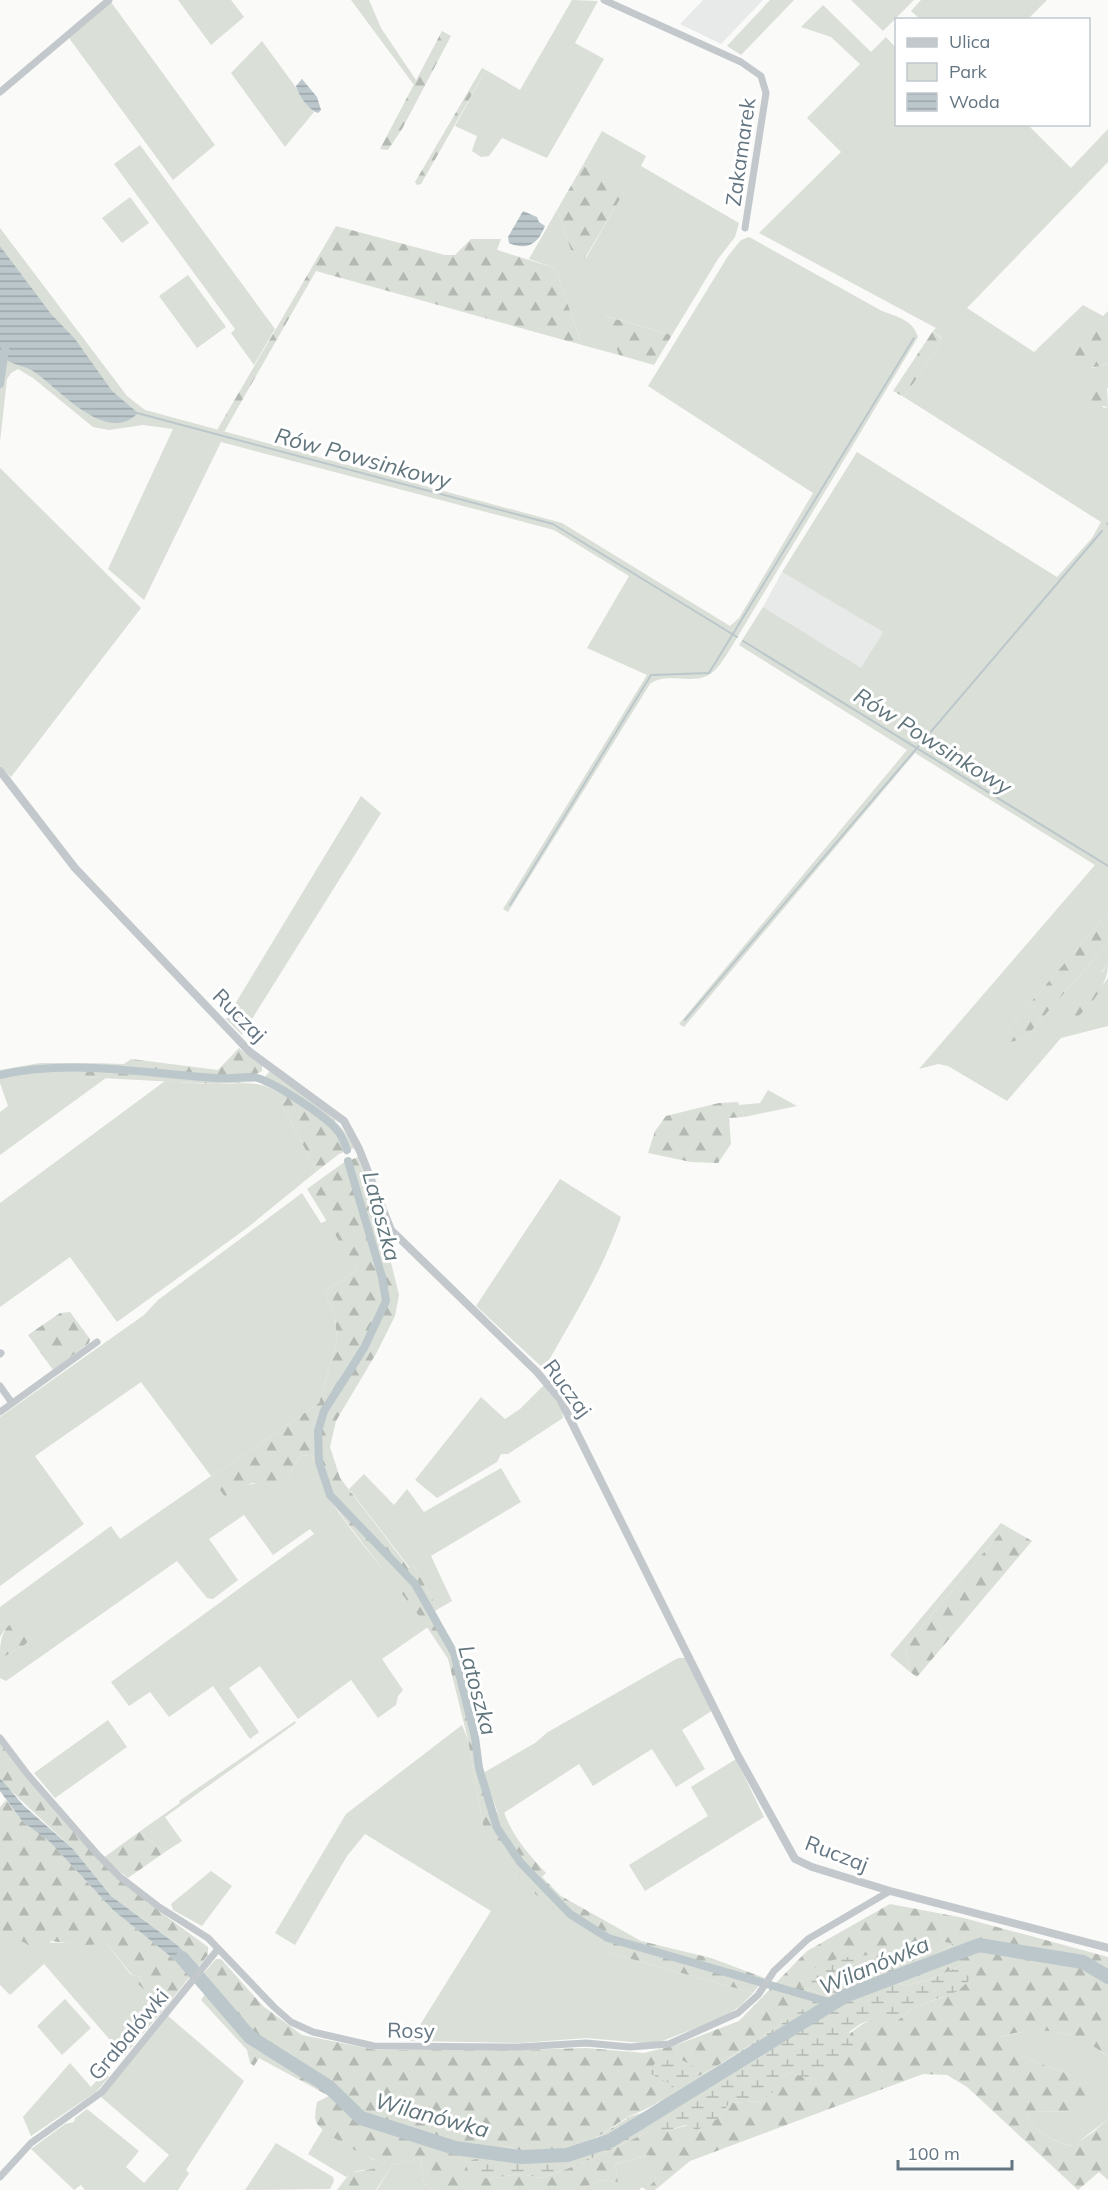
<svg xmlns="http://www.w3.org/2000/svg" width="1108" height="2190" font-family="Mulish,sans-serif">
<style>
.built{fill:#e8e9e9}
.green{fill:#dadfd7}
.forest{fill:url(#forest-firs);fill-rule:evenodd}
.wetland{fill:url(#wetland-marsh)}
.water{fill:url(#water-rules)}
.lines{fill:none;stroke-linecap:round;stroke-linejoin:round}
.stream{stroke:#bbc7cb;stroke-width:2}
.canal{stroke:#bbc7cb;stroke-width:8}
.river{stroke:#bbc7cb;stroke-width:14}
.minor{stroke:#c3c8cc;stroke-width:7}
.tertiary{stroke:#c3c8cc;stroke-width:8}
.labels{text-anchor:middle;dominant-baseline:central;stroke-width:6;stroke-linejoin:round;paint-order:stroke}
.street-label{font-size:21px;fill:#657683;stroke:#fff}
.water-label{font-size:22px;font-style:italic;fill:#60757c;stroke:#fff}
</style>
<defs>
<pattern id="forest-firs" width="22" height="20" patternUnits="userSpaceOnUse" patternTransform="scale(1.5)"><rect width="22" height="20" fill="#dadfd7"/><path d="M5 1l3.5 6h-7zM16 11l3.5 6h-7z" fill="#b4b9b4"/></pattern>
<pattern id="wetland-marsh" width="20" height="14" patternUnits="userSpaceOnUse" patternTransform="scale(1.5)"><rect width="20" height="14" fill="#dadfd7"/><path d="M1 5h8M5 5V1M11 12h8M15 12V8" fill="none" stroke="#b4b9b4"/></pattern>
<pattern id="water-rules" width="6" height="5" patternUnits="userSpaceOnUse" patternTransform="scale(1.5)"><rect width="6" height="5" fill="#bbc7cb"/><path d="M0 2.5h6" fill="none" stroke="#9ca6aa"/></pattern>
</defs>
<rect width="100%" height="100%" fill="#fafaf8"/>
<path class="built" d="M703,0H763L721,44L680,24Z
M782,572L883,632L861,669L763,607Z"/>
<path class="green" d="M178,0H231L244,17L211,45Z
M351,0H369L381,28L416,80L414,85Z
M572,0L598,1L575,43L604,59L547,158L502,138L489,156L481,157L472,151L477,136L455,126L486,70L520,90Z
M770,0H794L741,55L727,46Z
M851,0H914L883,31Z
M921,0H1047L1028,19H920L911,11Z
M111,2L215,145L173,180L69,38Z
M823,5L871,52L886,37L896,48V124L1028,125L1071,168L1108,129V162L967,308L1034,352L1083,305L1103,316L1108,311V326L1101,324L1092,368L1108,364V388H1083L1104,408L1108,407V913L993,1046L1025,1038L1108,943V965L1102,971L1081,1014L1108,978V1026L1061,1038L1007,1101L948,1066L938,1064L919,1069L1095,865L915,753L684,1027L679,1024L907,750L739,645L763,607L861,668L883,632L782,572L857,452L1057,577L1092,538L1101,522L904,397L940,344L942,338L933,331L936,328L759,233L841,152L807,118L860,64L831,37L801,27Z
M262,41L314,112L285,147L231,73Z
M602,131L646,156L641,166L739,223L735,237L718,259L672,335L606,316L619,355L582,345L555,268L529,259L557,210L571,250L586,258L625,190L583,165Z
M140,145L275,329L254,365L231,333L235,329L114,164Z
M130,197L149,223L122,243L102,218Z
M0,228L127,396L145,410L562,523L730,626L739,618L813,493L648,386L728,256L741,240L749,237L882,311C898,317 913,320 918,337L729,651C723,660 717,671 707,676C689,684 667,672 650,684L508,912L503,909L647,675L587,648L629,576L554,530L221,442L144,600L108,569L173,429L143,425L109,430L93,427L33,378L18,369L11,373L7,379L0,442Z
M188,275L226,327L197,348L159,296Z
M0,468L141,608L11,777L0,766Z
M361,796L381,813L242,1035L226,1019Z
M40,1063H92L82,1077L106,1078L0,1155V1112L8,1106L0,1083V1070Z
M165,1081C182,1082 200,1084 217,1084C244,1084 266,1078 286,1100L281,1104L317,1171L247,1228L117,1322L70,1257L0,1307V1203Z
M768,1090L797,1106L744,1117L739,1105L760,1103Z
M560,1179L621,1217C602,1272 572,1319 544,1369L476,1306Z
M302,1193L321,1223L328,1220L357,1270L324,1292L335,1317L337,1340L319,1403L211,1477L243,1486L257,1483L275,1486L289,1475L300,1456L311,1455C324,1471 326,1493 339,1513C367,1552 400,1588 428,1627L382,1659L403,1690L398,1696L396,1705L378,1718L351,1680L298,1719L260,1666L229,1688L259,1732L250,1739L213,1686L169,1717L150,1692L129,1706L111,1682L314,1534L310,1529L273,1555L244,1515L209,1539L238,1580L213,1599L207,1598L177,1561L6,1681L0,1678V1659L23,1646L5,1629L0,1637V1607L111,1526L120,1539L211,1476L141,1382L35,1456L84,1524L0,1586V1417L144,1315L158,1300Z
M545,1384L562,1409L563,1418L508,1454H501L497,1462L437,1498L415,1480L481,1397L505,1419L520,1409Z
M501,1468L521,1502L431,1556L452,1601L438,1609L414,1566L410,1568L349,1489L364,1474L394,1505L407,1489L424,1512Z
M1001,1523L1006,1526L905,1647L910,1672L890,1655Z
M678,1658H686L713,1710L682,1730L705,1769L676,1787L652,1749L593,1786L579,1764L499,1816L483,1773L535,1743L548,1732Z
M108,1720L127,1747L55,1798L34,1773Z
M295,1721L296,1723L165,1817L182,1841L165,1852L139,1832L180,1803L179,1801Z
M462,1725L468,1740L483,1825L610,1953L753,1993L739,2007L720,2019L654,2044L586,2038L521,2043L410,2041L491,1911L365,1834L347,1856L295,1945L275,1933L346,1814Z
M736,1759L764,1817L645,1891L629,1865L708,1816L691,1787Z
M211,1871L232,1886L202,1926L173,1910L171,1904Z
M14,1937L26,1942L107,1944L131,1975L142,1977L138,1984L164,2009L124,2056L44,1964L10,1995L0,1985V1940Z
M65,1999L91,2028L62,2055L37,2026Z
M168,2016L244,2081L186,2170L189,2173L178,2190H85L81,2185L74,2190L31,2149L65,2124L74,2122L75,2118L87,2109L139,2151L126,2167L144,2183L169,2155L101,2097Z
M1042,2028L1082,2038L1108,2057V2119L1073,2146C1054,2142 1036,2133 1026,2116L1031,2111L1077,2112L1076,2077L1023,2057L998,2037Z
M70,2063L91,2087L105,2071L109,2077L96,2092L31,2136L23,2117Z
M323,2129L372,2159L386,2164C374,2173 357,2166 346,2177L308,2154Z
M276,2143L333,2177L334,2181L330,2189L245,2190Z
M650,2155L656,2179L646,2190L642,2187L639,2190H580L600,2180L618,2182L615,2164Z
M420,2158L424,2183L432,2190H377L392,2165Z"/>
<path class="forest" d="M442,31L451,36L402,129L388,150L380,149Z
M482,68L486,70L421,184L417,185L415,182Z
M583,165L626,189L585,258L571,250L557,210Z
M336,226L445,255H455L471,239H501L497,250L555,268L582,345L316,271L224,432L217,430Z
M605,316L672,335L654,365L619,355Z
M1101,324L1108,326V364C1102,365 1095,368 1089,367C1074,363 1064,340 1078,329C1084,324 1094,324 1101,324Z
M933,331L942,339L940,344L904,397L893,391Z
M1107,387L1108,407L1087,403L1078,397L1083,388Z
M1108,913V943L1025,1038L992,1047Z
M1108,965C1108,985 1089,1008 1074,1020L1067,1018L1065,1015Z
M239,1048L262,1065V1071L256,1074L253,1082L216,1084L81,1077L92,1063L124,1064L131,1059L218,1070Z
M270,1071C301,1094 337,1112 354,1148L339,1154L317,1171L281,1104L286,1100L273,1088L264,1085V1078Z
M738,1102L744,1117L729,1118L731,1144L718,1163L691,1162L648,1153L655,1131L666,1116L719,1103Z
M358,1157L384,1234L399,1295L395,1316L377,1352L336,1421L330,1447L340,1478L409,1568L414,1566L438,1609L435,1611L459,1658L483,1773L496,1810L499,1815L504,1812C512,1836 529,1855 546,1873L542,1877L561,1896L641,1941L711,1958L765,1978L753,1993L610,1953L529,1889L504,1859L483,1825L468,1740L448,1659L423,1621L341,1515L313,1466L317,1463L311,1455L300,1456C293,1467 287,1485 271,1487C264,1488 259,1483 252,1483L225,1497L211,1477L319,1403L337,1340L335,1317L324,1292L357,1270L307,1189L343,1163Z
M70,1312L90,1339L89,1343L53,1370L28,1335L60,1313Z
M1006,1526L1032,1541L917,1677L910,1672L905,1647Z
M26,1618L32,1623L35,1636L23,1646L0,1659C0,1638 2,1622 26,1618Z
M0,1743L26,1778L98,1858L148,1903L208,1947V1955L199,1966L176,1944L111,1896L73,1849L8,1788L0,1778Z
M6,1800L22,1821L50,1842L113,1910L192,1974L164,2009L138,1984L142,1977L132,1975L107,1944L84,1945L51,1941L38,1953C25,1941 18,1937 0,1940V1807Z
M139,1832L165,1852L128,1878L103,1858Z
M890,1904L964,1918L1108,1957V2057C1073,2028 1041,2025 999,2037L1023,2057L1076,2077L1087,2093L1085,2102L1077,2112L1031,2111L1026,2116C1036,2133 1054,2142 1072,2146L1092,2133L1108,2119V2180L1099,2172L1078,2190L967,2087L947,2075L923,2074L690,2161L655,2190H646L656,2179L649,2155L615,2164L618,2182L600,2180L580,2190H432L424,2183L420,2158L392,2165L376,2190H337L350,2173L377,2168L385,2164C371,2159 327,2137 318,2125C313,2119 316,2109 317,2102L329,2096L259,2058L254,2066L250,2063L247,2050L201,2000L206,1993L196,1982L216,1959H221L263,2006L302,2035L376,2050H519L586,2048L644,2053L676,2045L739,2021L807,1951ZM937,1940L953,1945L917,1964L897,1982L904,1986L929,1980L969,1962L943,1997L915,2007L894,2023L883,2014C844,2030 837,2048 813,2079L790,2073L778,2078L761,2101L729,2103L721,2117L666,2131H650L582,2163L542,2178L519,2174L489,2179L465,2163L506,2146C530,2157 572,2151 595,2138C607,2132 618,2122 630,2116C646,2109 664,2103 673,2085C677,2078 677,2066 678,2058L694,2067L695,2078L717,2066L821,1998L819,1993L801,1987C838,1963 848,1952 894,1956L908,1944Z"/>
<path class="wetland" d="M937,1940L954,1944L917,1965L898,1983L904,1986L929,1980L969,1962L976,1974L958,1991L915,2007L894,2023L883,2015L860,2024L849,2032L853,2045L837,2068L813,2079L790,2073L778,2078V2088L761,2101L729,2103L721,2117L697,2130L686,2125L666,2131H650L582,2163L542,2178L519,2174L489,2179L469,2173L465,2163L506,2146L518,2151L560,2149L593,2140L631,2116L645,2112L658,2103L673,2085L649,2073L655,2063L678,2058L695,2067V2078L718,2066L820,1998L819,1993L801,1987C812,1954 864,1954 894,1956L908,1944Z"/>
<path class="water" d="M302,79L317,97L321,110L318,113C309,110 299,96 296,86Z
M523,211L537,217L539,222L545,226C538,244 527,251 509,243L508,237Z
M0,246L51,314L75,339L112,391L138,413C106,446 59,388 33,371C22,364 8,365 0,354Z
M0,1778L23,1805L73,1849L111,1896L176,1944L199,1966L192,1974L113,1910L50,1842L22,1821L0,1791Z"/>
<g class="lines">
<path class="stream" d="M137,413L553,524L737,637
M1107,524L1108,523
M743,641L1108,866
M510,905L651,675L709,673L914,338
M685,1020L1102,531"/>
<path class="canal" d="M0,384L5,349
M0,1075C69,1059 145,1073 215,1078C227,1079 239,1077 251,1077C268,1077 325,1116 336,1129C342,1135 344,1142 347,1150
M348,1161L382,1277L386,1301L364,1348L324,1411L318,1431L319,1462L330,1495L415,1584L454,1653L475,1737L479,1768L497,1828L520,1862L570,1914L608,1938L832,2003"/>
<path class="river" d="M182,1958L250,2037L329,2087L361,2118L455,2148L521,2157L567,2155L610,2141L845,1996L979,1945L1083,1962L1108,1977"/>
<path class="minor" d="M604,0L741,62L761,76L766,93L745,228
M0,92L109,0
M0,1354L1,1353
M0,1386L12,1403
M0,1412L97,1342
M0,1738L28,1775L98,1855L120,1877L159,1907L208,1938L274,2007L291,2022L313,2032L374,2046L519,2047L586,2043L630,2047L669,2044L738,2013L758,1995L774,1971L808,1939L890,1891
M0,2177L31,2143L102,2092L218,1949"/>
<path class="tertiary" d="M0,771L75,868L250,1052L344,1121L359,1149L391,1230L537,1372L560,1399L737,1754L795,1859L812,1867L890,1891L1108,1948"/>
</g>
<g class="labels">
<g class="street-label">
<text transform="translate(740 152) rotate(-82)">Zakamarek</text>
<text transform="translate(240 1015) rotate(45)">Ruczaj</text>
<text transform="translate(568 1388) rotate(54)">Ruczaj</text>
<text transform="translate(837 1853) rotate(21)">Ruczaj</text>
<text transform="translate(411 2030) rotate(1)">Rosy</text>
<text transform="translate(128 2034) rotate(-50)">Grabalówki</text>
</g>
<g class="water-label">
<text transform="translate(363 458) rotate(15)">Rów Powsinkowy</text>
<text transform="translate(933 741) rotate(32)">Rów Powsinkowy</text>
<text transform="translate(382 1216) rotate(75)">Latoszka</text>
<text transform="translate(478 1690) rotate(75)">Latoszka</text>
<text transform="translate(874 1965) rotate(-23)">Wilanówka</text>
<text transform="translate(432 2115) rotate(15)">Wilanówka</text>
</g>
</g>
<rect x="895" y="18" width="195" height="108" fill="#ffffff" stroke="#c1c8cd" stroke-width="1.5"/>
<rect x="907" y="38" width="30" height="9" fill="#c3c8cc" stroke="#c1c8cd" stroke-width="1.5"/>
<text x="949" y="48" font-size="18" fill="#657683">Ulica</text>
<rect x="907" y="63" width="30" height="18" fill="#dadfd7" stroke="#c1c8cd" stroke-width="1.5"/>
<text x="949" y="78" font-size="18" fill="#657683">Park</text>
<rect x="907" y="93" width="30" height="18" fill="url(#water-rules)" stroke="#c1c8cd" stroke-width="1.5"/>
<text x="949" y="108" font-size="18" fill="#657683">Woda</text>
<path d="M898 2160v9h114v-9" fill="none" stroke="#657683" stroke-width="3"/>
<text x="907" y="2160" font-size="18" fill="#657683" stroke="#ffffff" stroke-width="4.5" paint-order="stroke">100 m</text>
</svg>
